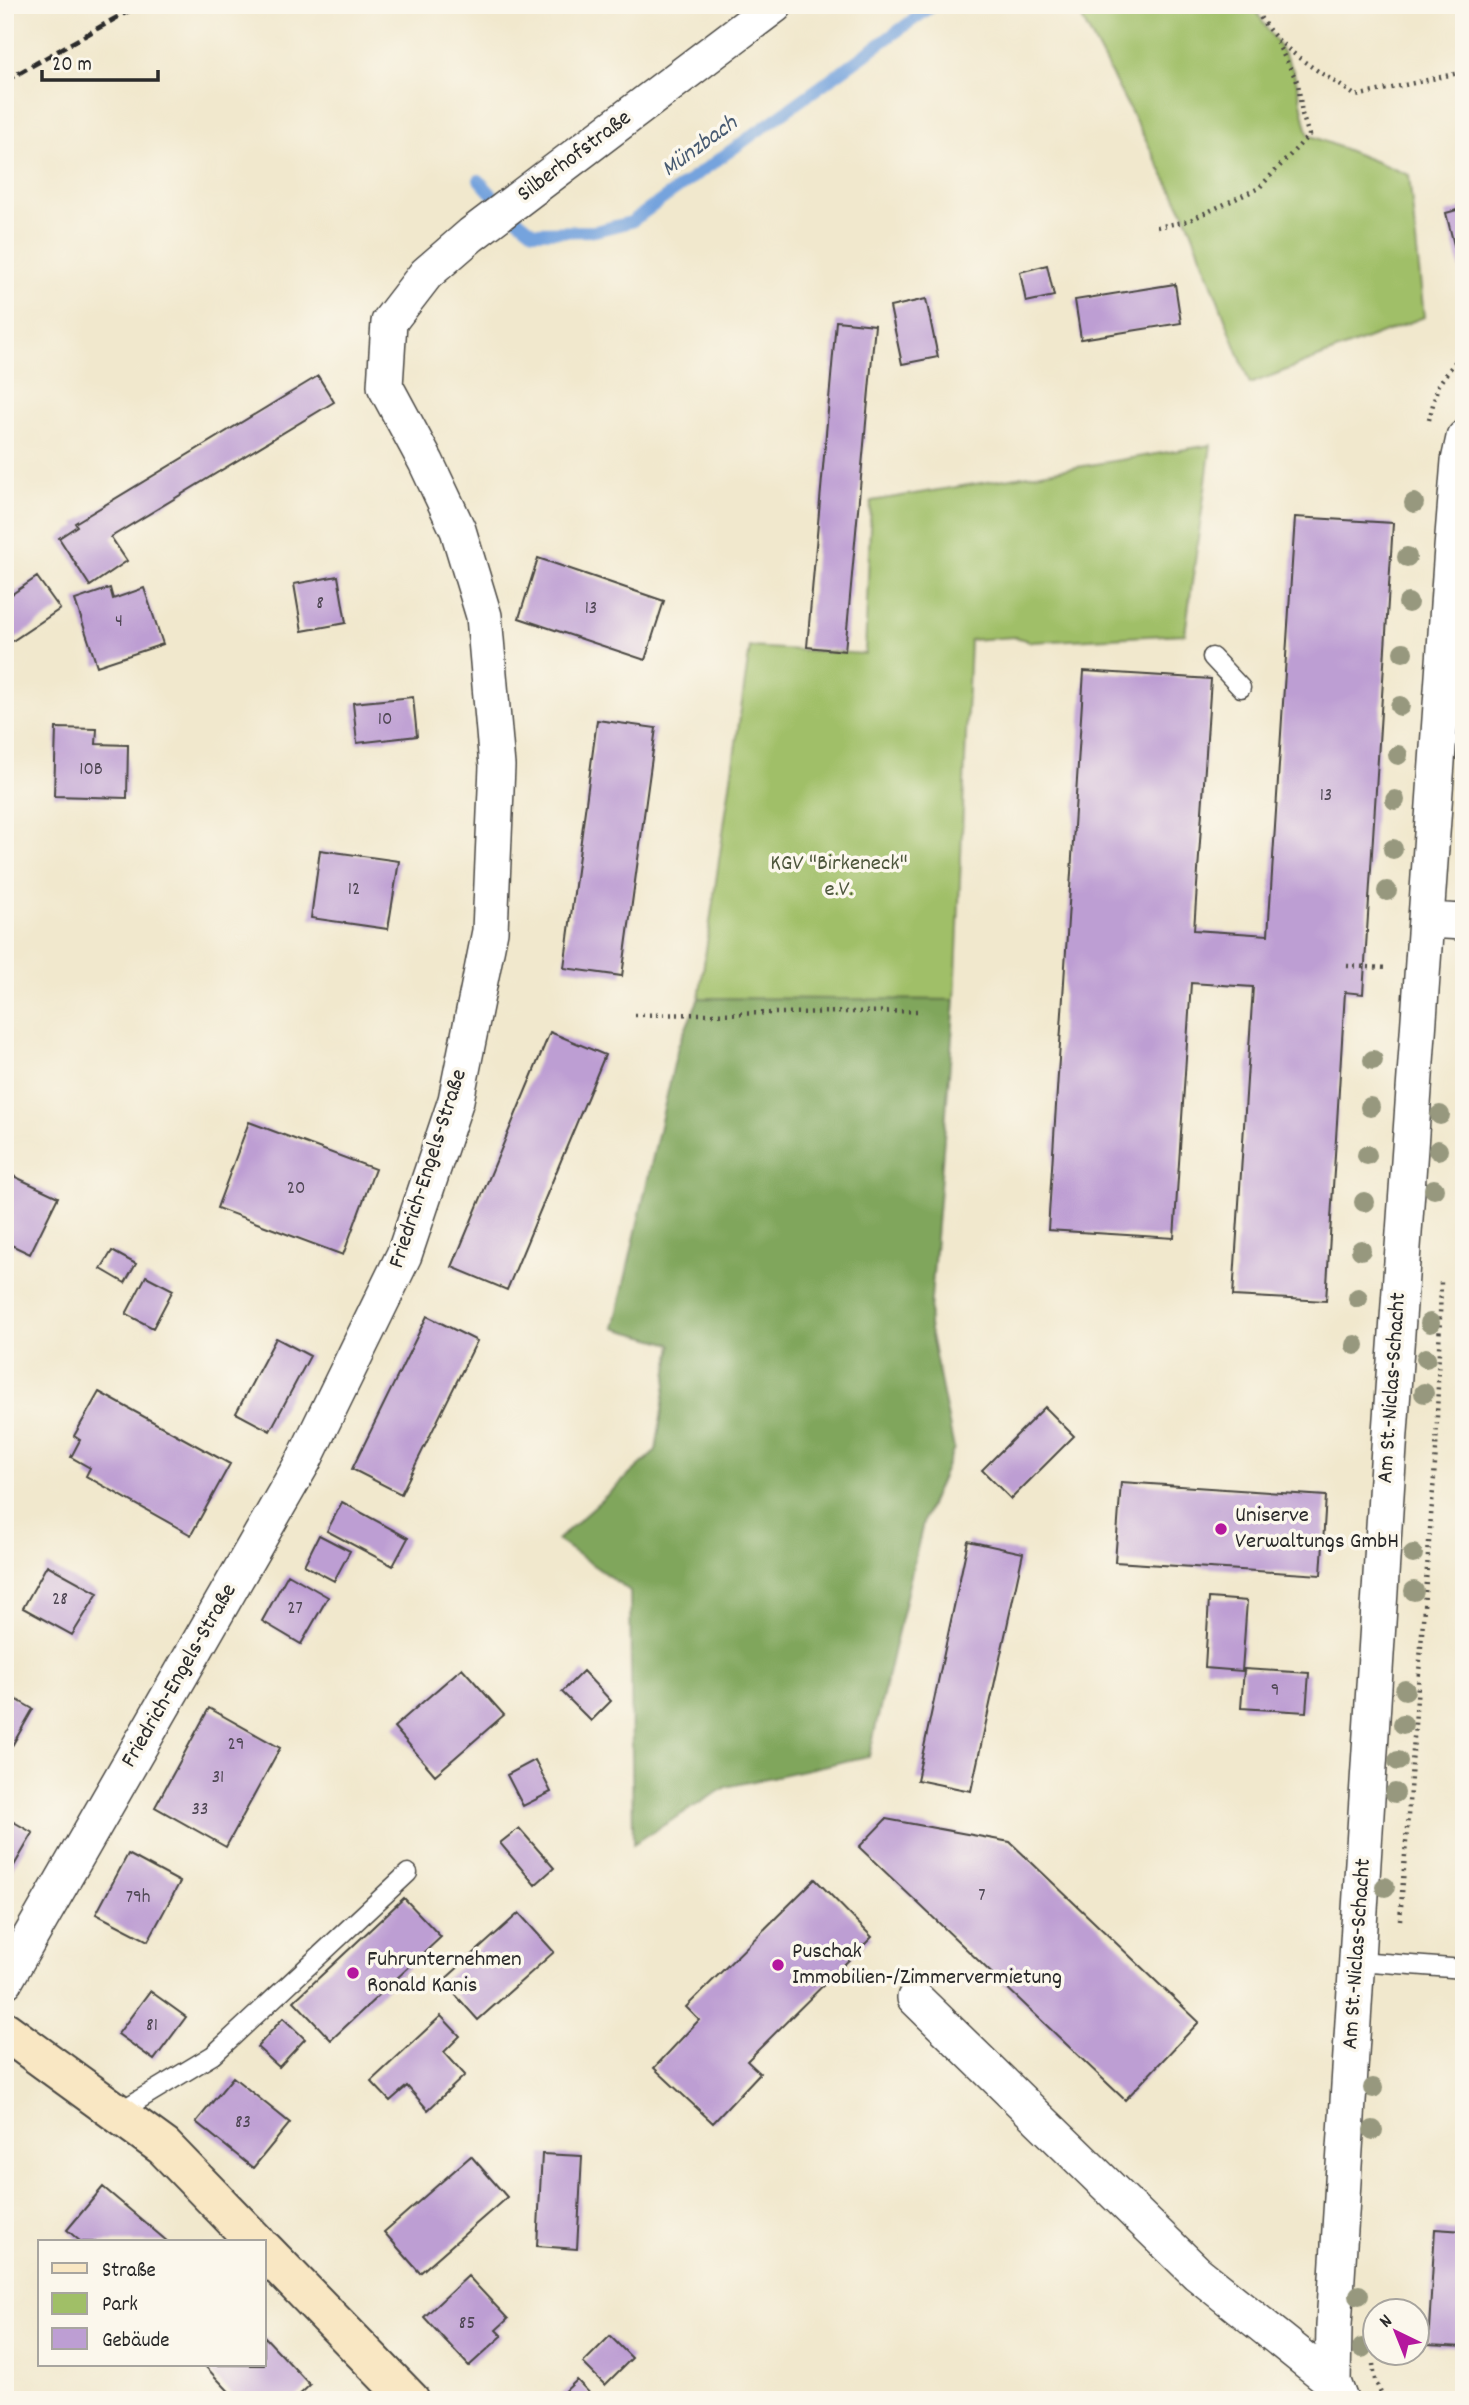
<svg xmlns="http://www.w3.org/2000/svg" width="1469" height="2405" font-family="Dekko,sans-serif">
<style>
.green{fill:#a0bf67;stroke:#667549;stroke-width:2}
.forest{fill:#80a65c;stroke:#566844;stroke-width:2}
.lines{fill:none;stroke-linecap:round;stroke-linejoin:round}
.stream{stroke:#74a3dd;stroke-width:12}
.building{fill:#bd9ed3}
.lane-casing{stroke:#494743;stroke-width:21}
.street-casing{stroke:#494743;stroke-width:38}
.secondary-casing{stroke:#494743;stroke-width:42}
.path{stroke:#494743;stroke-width:4.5;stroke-dasharray:2 5;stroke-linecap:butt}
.lane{stroke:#fff;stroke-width:18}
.street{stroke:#fff;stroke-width:35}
.secondary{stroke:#f9e7c3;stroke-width:38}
.rail{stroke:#2b2b2b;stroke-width:5;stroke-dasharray:10 5;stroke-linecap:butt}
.tree{fill:#97987e}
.poi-dot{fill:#b5179e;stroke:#fbf7ec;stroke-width:2.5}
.labels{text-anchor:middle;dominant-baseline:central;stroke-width:7;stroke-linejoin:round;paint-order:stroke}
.number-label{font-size:19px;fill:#504855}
.street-label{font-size:23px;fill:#2b2b2b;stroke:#fbf7ec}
.park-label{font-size:23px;fill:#4e573d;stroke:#fbf7ec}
.poi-label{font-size:23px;fill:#2b2b2b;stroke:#fbf7ec;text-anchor:start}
.water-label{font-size:24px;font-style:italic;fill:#485b72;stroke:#fbf7ec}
</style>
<rect width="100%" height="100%" fill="#fbf7ec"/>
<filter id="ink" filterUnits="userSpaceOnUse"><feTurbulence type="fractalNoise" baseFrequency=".0143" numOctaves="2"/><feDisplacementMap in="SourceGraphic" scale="14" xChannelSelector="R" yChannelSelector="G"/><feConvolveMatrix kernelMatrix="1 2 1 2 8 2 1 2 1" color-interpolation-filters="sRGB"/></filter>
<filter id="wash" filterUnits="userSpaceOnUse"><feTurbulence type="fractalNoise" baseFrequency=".00686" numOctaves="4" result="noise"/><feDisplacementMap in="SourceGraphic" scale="28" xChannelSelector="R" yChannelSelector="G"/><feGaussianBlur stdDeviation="1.57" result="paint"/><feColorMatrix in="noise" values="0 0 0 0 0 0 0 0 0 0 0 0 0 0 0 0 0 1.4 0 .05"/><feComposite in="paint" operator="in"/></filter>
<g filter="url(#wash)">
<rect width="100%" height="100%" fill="#f1e8cd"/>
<path class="green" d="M1075,5H1254C1263,28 1280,44 1291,66C1301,88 1301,112 1309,135L1409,175L1424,317L1250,384L1188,221Z
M1211,445L1185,634L1032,642L1015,637L970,640L955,1000L699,998L750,647L865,654L871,501Z"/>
<path class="forest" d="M699,998L955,1000L929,1325L954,1449L924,1519L869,1756L726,1787L633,1844L630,1591L557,1540L656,1451L672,1344L614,1328L678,1046Z"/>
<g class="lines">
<path class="stream" d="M479,180L505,209L534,232L595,231L631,222L934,5"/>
</g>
<g id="blocks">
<path class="building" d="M1464,208V281H1463L1446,213Z
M1047,265L1054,296L1026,302L1020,272Z
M1175,284L1181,323L1081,339L1075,300Z
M926,299L938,357L902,364L890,307Z
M836,321L875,325L845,651L807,647Z
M318,376L334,402L111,537L127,561L90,586L59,538L77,526L75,523Z
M1295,517L1393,523L1363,994L1345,992L1326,1301L1233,1296L1253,987L1191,983L1174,1238L1048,1230L1084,671L1211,679L1194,930L1268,935Z
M538,558L664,601L645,660L519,618Z
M338,576L346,623L302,631L294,584Z
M37,577L60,609L5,646V599Z
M110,588L113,599L144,588L163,644L97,666L75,600Z
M413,697L417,736L357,743L353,703Z
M597,720L656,728L622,976L564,968Z
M56,728L97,729L96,744L128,745L127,798L54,796Z
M320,850L399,861L388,929L311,918Z
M550,1032L605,1055L507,1290L452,1267Z
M249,1122L375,1169L343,1255L217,1208Z
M5,1172L58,1197L30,1254L5,1242Z
M112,1251L136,1264L125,1283L101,1269Z
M146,1276L173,1290L153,1328L126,1314Z
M427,1316L477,1341L401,1494L352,1469Z
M276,1338L310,1356L270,1431L236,1413Z
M99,1392L230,1464L191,1535L86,1476L90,1468L71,1457L80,1440L74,1436Z
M1045,1407L1074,1436L1011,1499L982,1470Z
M1121,1482L1326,1496L1321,1575L1115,1562Z
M342,1502L408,1538L393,1566L327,1531Z
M319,1535L350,1551L334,1581L304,1565Z
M968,1541L1023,1553L971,1791L917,1780Z
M47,1565L98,1593L72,1635L23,1608Z
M288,1574L328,1597L301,1644L262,1621Z
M1209,1598L1247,1601L1242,1671L1205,1668Z
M462,1668L504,1715L435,1775L394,1727Z
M1244,1669L1309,1673L1306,1712L1241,1708Z
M583,1671L611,1701L591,1721L562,1692Z
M5,1693L33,1709L5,1758Z
M209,1708L280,1748L226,1847L155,1807Z
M535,1760L551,1792L523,1806L507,1775Z
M5,1817L33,1833L5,1881Z
M886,1819L1010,1842L1199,2022L1125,2100L859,1847Z
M519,1828L554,1868L535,1885L500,1843Z
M128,1854L180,1882L148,1941L96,1914Z
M815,1879L872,1937L747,2061L760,2073L713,2123L654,2068L699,2020L686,2007Z
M404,1898L441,1937L331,2040L294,2001Z
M519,1913L554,1952L478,2020L443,1981Z
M150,1991L186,2017L154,2060L118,2034Z
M441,2016L460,2036L444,2052L465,2075L428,2110L407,2086L390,2101L371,2081Z
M283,2018L305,2039L279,2067L257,2047Z
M233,2077L290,2123L253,2168L196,2122Z
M542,2154L582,2156L577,2249L537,2246Z
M471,2156L507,2197L420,2273L384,2232Z
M103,2187L168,2242H81L67,2230Z
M1435,2229L1464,2231V2347L1428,2345Z
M468,2276L508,2319L496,2330L502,2336L469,2366L424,2317Z
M264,2336L310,2385L294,2400H237L204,2365H264Z
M610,2336L632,2358L605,2385L583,2363Z
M577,2380L596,2400H560L558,2398Z"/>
</g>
</g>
<g filter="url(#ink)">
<use href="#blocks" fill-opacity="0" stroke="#494743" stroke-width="2"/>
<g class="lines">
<g class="lane-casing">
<path id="lane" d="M1212,657L1241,688
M1358,1961L1464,1969
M117,2113L213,2055L408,1873"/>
</g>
<g class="street-casing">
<path id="street" d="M1426,920L1464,922
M5,1981L304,1460L404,1255L456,1100L490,931L497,766L484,616L458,530L426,462L385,386L389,322L426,274L471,235L775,5
M915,1998L1197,2273L1333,2382
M1340,2400L1333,2382L1334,2325L1389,1447L1452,548L1459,461L1464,438"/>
</g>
<g class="secondary-casing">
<path id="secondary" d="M5,2031L164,2147L256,2242
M264,2250L410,2400"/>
</g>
<path class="path" d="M1254,5C1272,48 1319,70 1356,96L1463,72
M1157,227L1188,221L1259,188L1309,135L1302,114L1298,83L1276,41
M1429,420L1438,385L1464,350
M1347,966L1387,968
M635,1015L922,1011
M1459,1015L1464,998
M1400,1920L1436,1451L1441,1282
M1373,2364L1375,2380L1384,2400"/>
<use href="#lane" class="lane"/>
<use href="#street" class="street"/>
<use href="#secondary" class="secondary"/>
<path class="rail" d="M5,81L139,5"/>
</g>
<g class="tree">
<circle cx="1414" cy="503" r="10"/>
<circle cx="1407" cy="557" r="10"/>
<circle cx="1408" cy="603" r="10"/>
<circle cx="1403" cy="652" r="10"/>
<circle cx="1400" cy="706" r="10"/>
<circle cx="1398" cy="755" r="10"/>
<circle cx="1395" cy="800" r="10"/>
<circle cx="1393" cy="849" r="10"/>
<circle cx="1387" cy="891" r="10"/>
<circle cx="1373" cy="1060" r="10"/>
<circle cx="1370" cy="1107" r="10"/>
<circle cx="1440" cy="1115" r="10"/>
<circle cx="1438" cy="1150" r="10"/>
<circle cx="1367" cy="1155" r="10"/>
<circle cx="1434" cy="1189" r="10"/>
<circle cx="1364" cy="1202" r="10"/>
<circle cx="1361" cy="1250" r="10"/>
<circle cx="1358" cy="1298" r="10"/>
<circle cx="1430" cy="1323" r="10"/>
<circle cx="1355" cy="1345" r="10"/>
<circle cx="1426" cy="1358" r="10"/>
<circle cx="1424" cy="1393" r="10"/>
<circle cx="1413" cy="1554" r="10"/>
<circle cx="1414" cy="1591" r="10"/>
<circle cx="1405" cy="1690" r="10"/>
<circle cx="1403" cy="1724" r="10"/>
<circle cx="1398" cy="1761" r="10"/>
<circle cx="1395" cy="1793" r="10"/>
<circle cx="1385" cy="1887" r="10"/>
<circle cx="1373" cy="2088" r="10"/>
<circle cx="1373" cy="2130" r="10"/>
<circle cx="1359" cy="2295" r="10"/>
<circle cx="1362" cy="2348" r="10"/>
</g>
</g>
<g class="poi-dot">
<circle cx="1221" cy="1529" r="7"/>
<circle cx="778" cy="1965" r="7"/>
<circle cx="353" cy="1973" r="7"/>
</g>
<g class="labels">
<g class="number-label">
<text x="320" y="604">8</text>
<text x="591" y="609">13</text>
<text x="119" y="622">4</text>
<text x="385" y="720">10</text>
<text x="91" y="770">10B</text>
<text x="1326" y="796">13</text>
<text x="354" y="890">12</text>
<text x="296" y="1189">20</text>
<text x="60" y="1600">28</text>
<text x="295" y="1609">27</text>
<text x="1275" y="1691">9</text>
<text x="236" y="1745">29</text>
<text x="218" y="1778">31</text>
<text x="200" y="1810">33</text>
<text x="982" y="1896">7</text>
<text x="138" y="1898">79h</text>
<text x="152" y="2026">81</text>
<text x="243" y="2123">83</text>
<text x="467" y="2324">85</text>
</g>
<g class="street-label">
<text transform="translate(575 157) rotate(-37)">Silberhofstraße</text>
<text transform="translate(429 1169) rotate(-72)">Friedrich-Engels-Straße</text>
<text transform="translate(1393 1388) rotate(-86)">Am St.-Niclas-Schacht</text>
<text transform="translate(180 1676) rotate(-60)">Friedrich-Engels-Straße</text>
<text transform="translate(1358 1954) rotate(-86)">Am St.-Niclas-Schacht</text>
</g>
<g class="park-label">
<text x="839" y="864">KGV "Birkeneck"<tspan x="839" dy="26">e.V.</tspan></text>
</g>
<g class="poi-label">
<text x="1235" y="1516">Uniserve<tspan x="1235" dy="26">Verwaltungs GmbH</tspan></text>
<text x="792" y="1952">Puschak<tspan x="792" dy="26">Immobilien-/Zimmervermietung</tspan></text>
<text x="367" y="1960">Fuhrunternehmen<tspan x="367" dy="26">Ronald Kanis</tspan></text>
</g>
<g class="water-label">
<text transform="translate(700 147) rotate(-36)">Münzbach</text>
</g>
</g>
<rect width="1469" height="2405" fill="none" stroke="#fbf7ec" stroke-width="28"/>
<rect x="38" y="2240" width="228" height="126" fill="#fbf7ec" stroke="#a8a59f" stroke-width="2"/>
<rect x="52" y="2263" width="35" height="10" fill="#f9e7c3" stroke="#a8a59f" stroke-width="2"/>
<text x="102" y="2276" font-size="21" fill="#2b2b2b">Straße</text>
<rect x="52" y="2293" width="35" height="21" fill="#a0bf67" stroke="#a8a59f" stroke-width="2"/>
<text x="102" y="2310" font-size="21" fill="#2b2b2b">Park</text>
<rect x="52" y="2328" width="35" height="21" fill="#bd9ed3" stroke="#a8a59f" stroke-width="2"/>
<text x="102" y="2346" font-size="21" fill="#2b2b2b">Gebäude</text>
<g transform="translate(1396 2332) rotate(317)"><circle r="33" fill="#fbf7ec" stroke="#a8a59f" stroke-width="2"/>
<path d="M0-5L12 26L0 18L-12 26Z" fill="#b5179e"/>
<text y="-10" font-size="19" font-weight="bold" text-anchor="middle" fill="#2b2b2b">N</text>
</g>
<path d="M42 70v10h116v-10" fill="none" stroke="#2b2b2b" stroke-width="3.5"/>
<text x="52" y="70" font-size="21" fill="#2b2b2b" stroke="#fbf7ec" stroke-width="5" paint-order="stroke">20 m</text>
</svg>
